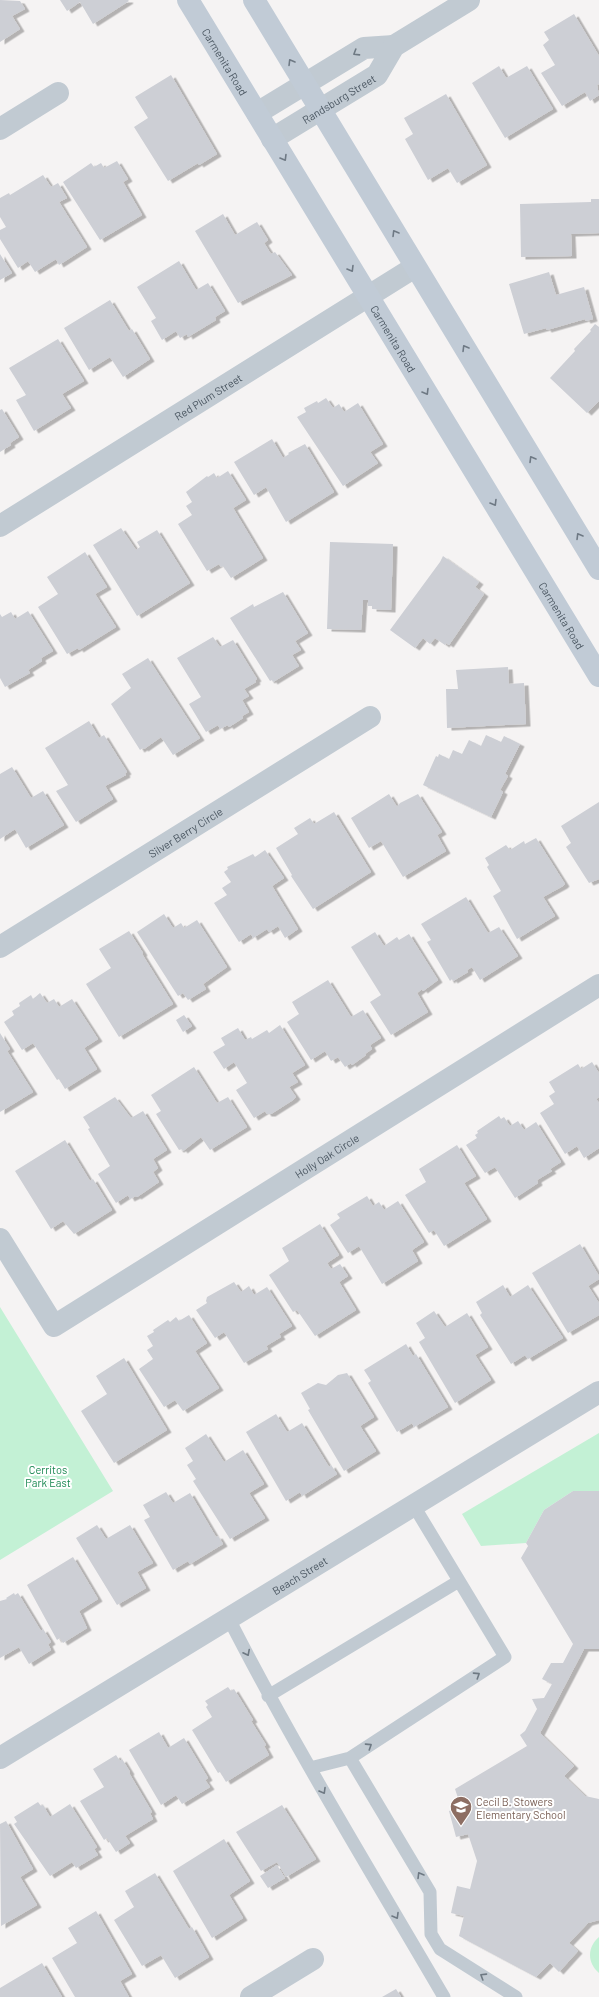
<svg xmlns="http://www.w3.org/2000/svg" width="599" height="1997" font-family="Barlow,sans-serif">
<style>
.green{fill:#c3f1d5}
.building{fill:#cdcfd5;filter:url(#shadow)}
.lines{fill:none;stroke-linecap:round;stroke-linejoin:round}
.lane{stroke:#c1cad2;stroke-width:13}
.street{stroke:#c1cad2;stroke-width:22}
.secondary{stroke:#c1cbd6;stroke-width:22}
.oneway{stroke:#6e7983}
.oneway2{stroke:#6e7984}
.labels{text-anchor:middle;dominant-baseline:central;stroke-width:4;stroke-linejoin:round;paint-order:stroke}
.street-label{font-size:11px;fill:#4a5661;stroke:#fff}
.park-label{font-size:11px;fill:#17864f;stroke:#fff}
.education-label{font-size:11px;fill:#785e54;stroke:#fff;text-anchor:start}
</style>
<defs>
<filter id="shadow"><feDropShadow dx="4.5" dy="2.5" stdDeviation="0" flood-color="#0004"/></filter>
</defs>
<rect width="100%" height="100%" fill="#f5f3f3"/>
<path class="green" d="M0,1307L113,1491L0,1560Z
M599,1433V1491H573L544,1510L526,1543L481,1546L462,1514Z
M599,1937V1973C587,1963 587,1947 599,1937Z"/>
<path class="building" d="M0,0L20,1L25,9L12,16L20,29L0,42Z
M60,0H128L129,1L93,24L80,2L67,11Z
M574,14L599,56V84L597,85L599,95L590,101L585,92L562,106L541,73L555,65L543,45L549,40L544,32Z
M499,66L506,78L527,66L553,109L505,138L472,83Z
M171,75L217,154L199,165L198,163L168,181L134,127L148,118L135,97Z
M446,94L487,165L457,183L448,168L428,180L405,139L413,134L404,118Z
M117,161L128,179L123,182L142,215L100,240L63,182L91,163L94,167L101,163L104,168Z
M43,175L51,187L58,183L67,198L59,202L87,247L59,265L56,259L35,272L28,261L18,268L0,239V230L6,227L0,217V198L9,193L10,195Z
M591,199H599V233L571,234L572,256L521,257L520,204L591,202Z
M223,214L235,235L257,222L268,240L264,243L271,254L275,252L292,275L238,303L195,231Z
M0,254L12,273L0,280Z
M179,261L196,290L208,283L225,311L215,317L216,320L188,337L187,334L180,338L176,331L162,340L151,321L156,318L137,287Z
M549,272L556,295L584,287L593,319L586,321L585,319L547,330L546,328L524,334L509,284Z
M110,300L129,331L132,329L150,359L123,377L110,357L89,370L64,328Z
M595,324L599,327V401L587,413L550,378L575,351L574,349L591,331L590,330Z
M58,339L84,381L62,394L71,408L34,431L16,400L26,395L9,368Z
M326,398L333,408L339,404L344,412L358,403L383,444L370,452L378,463L343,486L297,417L306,412L304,408L317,401L318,403Z
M2,409L19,437L10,443L11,445L0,452V410Z
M272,439L283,458L289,454L288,453L305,444L334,492L286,522L266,487L254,495L234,462Z
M228,471L246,500L233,508L263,558L231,578L223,566L221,567L219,564L207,571L178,524L192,515L186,506L192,502L186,492L207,476L208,477L214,473L217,478Z
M121,528L136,550L140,547L137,542L157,530L190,583L137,616L93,545Z
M330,542L393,544L391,610L372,609V606H368V600H363L361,630L327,629Z
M85,552L107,587L95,594L116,627L79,650L78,648L67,654L38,607L58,594L47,577Z
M443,556L479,582L475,587L484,594L449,645L446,643L445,645L435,638L430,644L423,638L415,648L390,630L440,562Z
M283,592L308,633L295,641L301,650L292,655L299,666L273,682L272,680L270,681L230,618L253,604L254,607Z
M28,611L53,651L41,658L42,661L28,670L30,673L5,687L0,678V614L2,617L11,612L15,619Z
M213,637L220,647L233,640L257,679L255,680L256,682L244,689L249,696L242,700L249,712L242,716L243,718L229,727L228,725L220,729L218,725L206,732L189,704L201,697L177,658Z
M148,658L200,738L173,755L161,737L144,749L143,748L140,750L111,704L131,688L122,674Z
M508,667L509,684L524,683L526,724L447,728L446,689H458L456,670Z
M89,721L99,738L104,735L127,772L125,773L126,775L105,786L113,799L76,822L56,791L68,785L45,748Z
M486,735L501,742L504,736L520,744L505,774L508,776L500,790L503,792L491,817L423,785L436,756L438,757L439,754L449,759L453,750L462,754L469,740L481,746Z
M12,767L31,798L43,791L64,825L26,848L15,829L0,839V774Z
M389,794L397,807L400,803L418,794L442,832L437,835L446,851L403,877L381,841L369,848L351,818Z
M599,802V879L589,883L566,847L571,843L561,826Z
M334,812L371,872L313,909L291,876L292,875L276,848L298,834L294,828L310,818L314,824Z
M536,838L565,884L563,886L543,897L555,916L517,939L493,896L501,891L487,867L489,865L485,858L506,845L510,850L524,841L525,844Z
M265,850L284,878L272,886L298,929L285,938L278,926L269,932L267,929L253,938L251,934L239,942L214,903L227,895L222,888L231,882L224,872L228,869L227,867L253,854L255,857Z
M466,897L488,933L499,927L518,956L480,980L472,967L467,970L468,972L453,981L452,979L450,981L427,942L431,940L421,924Z
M164,914L173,928L181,923L184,928L197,920L227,967L203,984L206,989L188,1000L183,993L178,996L137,932Z
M129,931L143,953L142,954L173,1004L119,1037L86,984L111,968L99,949Z
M375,932L384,946L397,937L399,940L409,934L438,980L423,991L422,989L417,993L428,1012L391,1035L370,1002L381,995L351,947Z
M328,980L351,1017L363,1010L381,1038L370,1045L372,1049L365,1054L366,1055L352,1065L351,1063L345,1067L338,1057L331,1061L325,1051L311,1060L287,1022L299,1014L292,1002Z
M40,993L47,1003L54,999L59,1007L72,999L98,1039L84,1048L97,1069L65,1089L59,1079L57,1080L33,1043L22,1050L4,1022L14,1015L12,1011L20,1006L19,1003L31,995L33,999Z
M184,1015L192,1026L183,1032L176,1020Z
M280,1025L305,1065L292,1073L298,1082L289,1087L296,1097L293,1100L271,1114H267L265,1111L254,1118L236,1090L247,1083L234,1062L224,1069L213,1052L225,1045L221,1038L238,1028L245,1040L251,1037L252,1039L267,1030L269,1033Z
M0,1033L10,1049L7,1051L33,1092L0,1112Z
M592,1062L599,1073V1097L596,1099L599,1103V1148L584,1158L577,1146L565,1154L540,1113L554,1104L549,1096L555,1092L549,1082L578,1064L581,1069Z
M194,1067L217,1103L228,1097L247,1127L210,1150L201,1137L183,1151L182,1149L179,1150L156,1114L161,1111L151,1095Z
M115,1097L131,1118L143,1111L167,1150L153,1159L158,1168L153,1172L159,1182L137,1197L136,1196L130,1199L128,1195L116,1203L98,1174L110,1166L88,1129L90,1128L83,1117Z
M499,1116L501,1119L504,1117L510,1126L518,1121L524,1130L536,1122L561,1162L550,1169L552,1171L537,1180L538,1183L515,1198L495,1167L485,1173L466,1145L477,1138L475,1135L478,1133L477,1131Z
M65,1140L90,1181L93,1179L112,1210L74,1234L63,1221L51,1229L15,1171Z
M457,1145L476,1176L464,1183L487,1219L444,1246L434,1230L429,1233L405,1195L426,1182L419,1169Z
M367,1196L373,1206L379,1202L384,1210L398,1201L424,1242L412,1250L418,1261L382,1284L359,1246L348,1253L330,1225L340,1218L337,1214Z
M320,1224L339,1255L327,1263L331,1269L340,1264L348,1276L339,1282L356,1310L315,1336L297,1310L293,1312L269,1275L289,1261L282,1248Z
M580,1244L599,1276V1279L588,1286L599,1303V1315L568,1333L532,1273Z
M234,1282L241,1292L249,1286L254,1295L267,1287L292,1326L279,1334L281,1337L266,1346L268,1349L244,1363L224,1332L215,1338L196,1310L207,1303L206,1301L207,1297Z
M503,1285L510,1297L528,1285L563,1338L528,1359L525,1355L511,1364L480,1315L482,1313L476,1302Z
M434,1311L445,1327L467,1313L488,1347L475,1355L491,1380L455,1403L419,1342L425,1338L416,1323Z
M189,1315L207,1343L195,1351L219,1388L183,1411L175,1400L164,1407L139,1369L153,1359L147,1350L153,1346L147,1336L154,1332L153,1330L168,1320L170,1322L176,1317L179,1321Z
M406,1344L413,1356L416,1354L448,1407L414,1427L412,1423L397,1432L368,1383L371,1381L364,1370Z
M124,1358L167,1430L114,1463L81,1411L107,1394L96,1376Z
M347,1373L374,1417L360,1426L376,1451L344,1471L308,1410L310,1409L301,1393L318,1383L326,1385L338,1375Z
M276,1414L287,1432L302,1423L329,1467L331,1465L337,1474L302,1496L300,1492L286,1501L246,1432Z
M206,1434L224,1462L243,1450L264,1484L249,1493L265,1518L230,1539L193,1481L196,1479L187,1465L193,1461L185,1448Z
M573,1491H599V1649H584L540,1733L574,1766L564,1776L585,1796L599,1799V1920L588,1923L569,1943L578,1951L559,1972L550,1963L536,1977L459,1936L464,1916L451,1913L457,1886L470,1889L477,1861L468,1834L456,1837L449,1811L461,1807L455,1789L527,1746L520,1735L525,1731L537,1709L532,1699L544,1698L552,1684L542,1679L551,1663H563L573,1644L521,1558L528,1546L526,1543L544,1510Z
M166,1492L173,1503L190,1493L216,1537L218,1536L223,1544L190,1564L188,1561L173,1570L144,1520L150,1517L143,1505Z
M97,1525L106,1539L130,1525L153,1563L137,1572L146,1588L117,1605L76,1538Z
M73,1557L98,1599L79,1611L87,1628L63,1643L60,1638L57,1640L27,1585Z
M14,1593L15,1595L18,1593L41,1631L43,1629L51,1642L48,1644L51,1650L29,1664L19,1647L0,1658V1601L7,1599L6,1598Z
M228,1687L231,1691L234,1689L253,1720L251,1721L266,1745L264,1746L269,1755L226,1782L220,1772L218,1773L192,1730L212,1717L206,1707L208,1705L205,1701Z
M159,1732L168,1748L184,1738L208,1778L205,1780L210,1787L182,1804L176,1795L161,1805L129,1750Z
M116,1755L120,1761L122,1759L130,1772L129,1773L152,1812L150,1813L153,1819L125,1836L130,1843L116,1852L107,1838L104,1840L80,1801L104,1787L93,1769Z
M38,1802L41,1806L43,1805L50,1817L70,1804L97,1847L94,1849L98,1855L76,1868L72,1862L50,1876L14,1824L17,1822L14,1817Z
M282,1805L316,1859L286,1877L277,1862L261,1871L236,1832Z
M6,1821L33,1869L20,1877L37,1905L1,1926L0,1824Z
M224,1839L250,1881L229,1895L243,1918L212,1938L173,1871Z
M277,1865L285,1878L268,1888L260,1876Z
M155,1873L189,1929L192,1927L209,1957L175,1978L161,1955L142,1966L114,1920L134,1907L125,1891Z
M96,1911L132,1974L120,1981L129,1997H75L52,1958L77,1943L68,1928Z
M42,1963L62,1997H0V1988Z
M396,1989L401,1997H382Z"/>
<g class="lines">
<path class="lane" d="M414,1506L505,1657L350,1758L430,1892L431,1934L440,1949L516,1997
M229,1619C295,1748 371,1872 444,1997
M268,1696L459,1581
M310,1768L350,1758"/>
<g class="street">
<path d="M257,113L364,48L394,46"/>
<path d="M0,129L58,93"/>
<path id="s1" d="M272,139L377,75L394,46L469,0"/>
<path id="s2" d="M0,526L415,267"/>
<path id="s3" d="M0,947L370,717"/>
<path id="s4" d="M0,1239L54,1326L599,985"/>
<path id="s5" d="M0,1758L599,1392"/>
<path d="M251,1997L313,1959"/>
</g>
<g class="secondary">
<path id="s6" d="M188,0L599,676"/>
<path d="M254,0L599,569"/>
</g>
</g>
<defs><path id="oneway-chevron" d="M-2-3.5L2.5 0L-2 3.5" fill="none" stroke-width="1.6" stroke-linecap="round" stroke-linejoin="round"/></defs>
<g class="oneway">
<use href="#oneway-chevron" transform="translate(356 53) rotate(148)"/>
<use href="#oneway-chevron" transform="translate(247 1653) rotate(63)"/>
<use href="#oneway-chevron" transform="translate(477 1675) rotate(-33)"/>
<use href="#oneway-chevron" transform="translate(369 1746) rotate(-33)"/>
<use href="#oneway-chevron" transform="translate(323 1791) rotate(60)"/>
<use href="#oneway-chevron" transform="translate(420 1875) rotate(-121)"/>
<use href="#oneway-chevron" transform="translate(396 1916) rotate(60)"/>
<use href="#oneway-chevron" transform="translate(483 1976) rotate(-148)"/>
</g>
<g class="oneway2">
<use href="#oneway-chevron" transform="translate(291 62) rotate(-121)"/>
<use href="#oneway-chevron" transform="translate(284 158) rotate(59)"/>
<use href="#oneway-chevron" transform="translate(395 233) rotate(-121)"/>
<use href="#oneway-chevron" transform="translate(351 269) rotate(59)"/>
<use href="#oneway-chevron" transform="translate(465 348) rotate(-121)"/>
<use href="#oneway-chevron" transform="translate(426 392) rotate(59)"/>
<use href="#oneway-chevron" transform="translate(532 459) rotate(-121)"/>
<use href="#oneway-chevron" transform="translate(494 503) rotate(59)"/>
<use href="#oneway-chevron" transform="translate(579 536) rotate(-121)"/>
</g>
<defs>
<g id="school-pin" transform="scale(1.15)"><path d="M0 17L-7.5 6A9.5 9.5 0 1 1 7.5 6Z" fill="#8d6e63" stroke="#fff"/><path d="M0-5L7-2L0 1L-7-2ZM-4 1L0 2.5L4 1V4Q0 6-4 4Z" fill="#fff"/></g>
</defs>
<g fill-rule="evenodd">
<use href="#school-pin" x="461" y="1807"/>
</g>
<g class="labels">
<g class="street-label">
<text stroke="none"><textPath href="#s6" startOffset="72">Carmenita Road</textPath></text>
<text stroke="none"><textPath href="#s1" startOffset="78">Randsburg Street</textPath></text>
<text stroke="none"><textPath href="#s6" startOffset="396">Carmenita Road</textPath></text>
<text stroke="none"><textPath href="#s2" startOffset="245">Red Plum Street</textPath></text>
<text stroke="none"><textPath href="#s6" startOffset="720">Carmenita Road</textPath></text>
<text stroke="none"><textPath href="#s3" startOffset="218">Silver Berry Circle</textPath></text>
<text stroke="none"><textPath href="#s4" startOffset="424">Holly Oak Circle</textPath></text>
<text stroke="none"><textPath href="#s5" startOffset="351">Beach Street</textPath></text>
</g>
<g class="park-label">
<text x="48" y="1469">Cerritos<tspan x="48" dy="13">Park East</tspan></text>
</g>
<g class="education-label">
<text x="476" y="1801">Cecil B. Stowers<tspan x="476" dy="13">Elementary School</tspan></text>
</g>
</g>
</svg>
